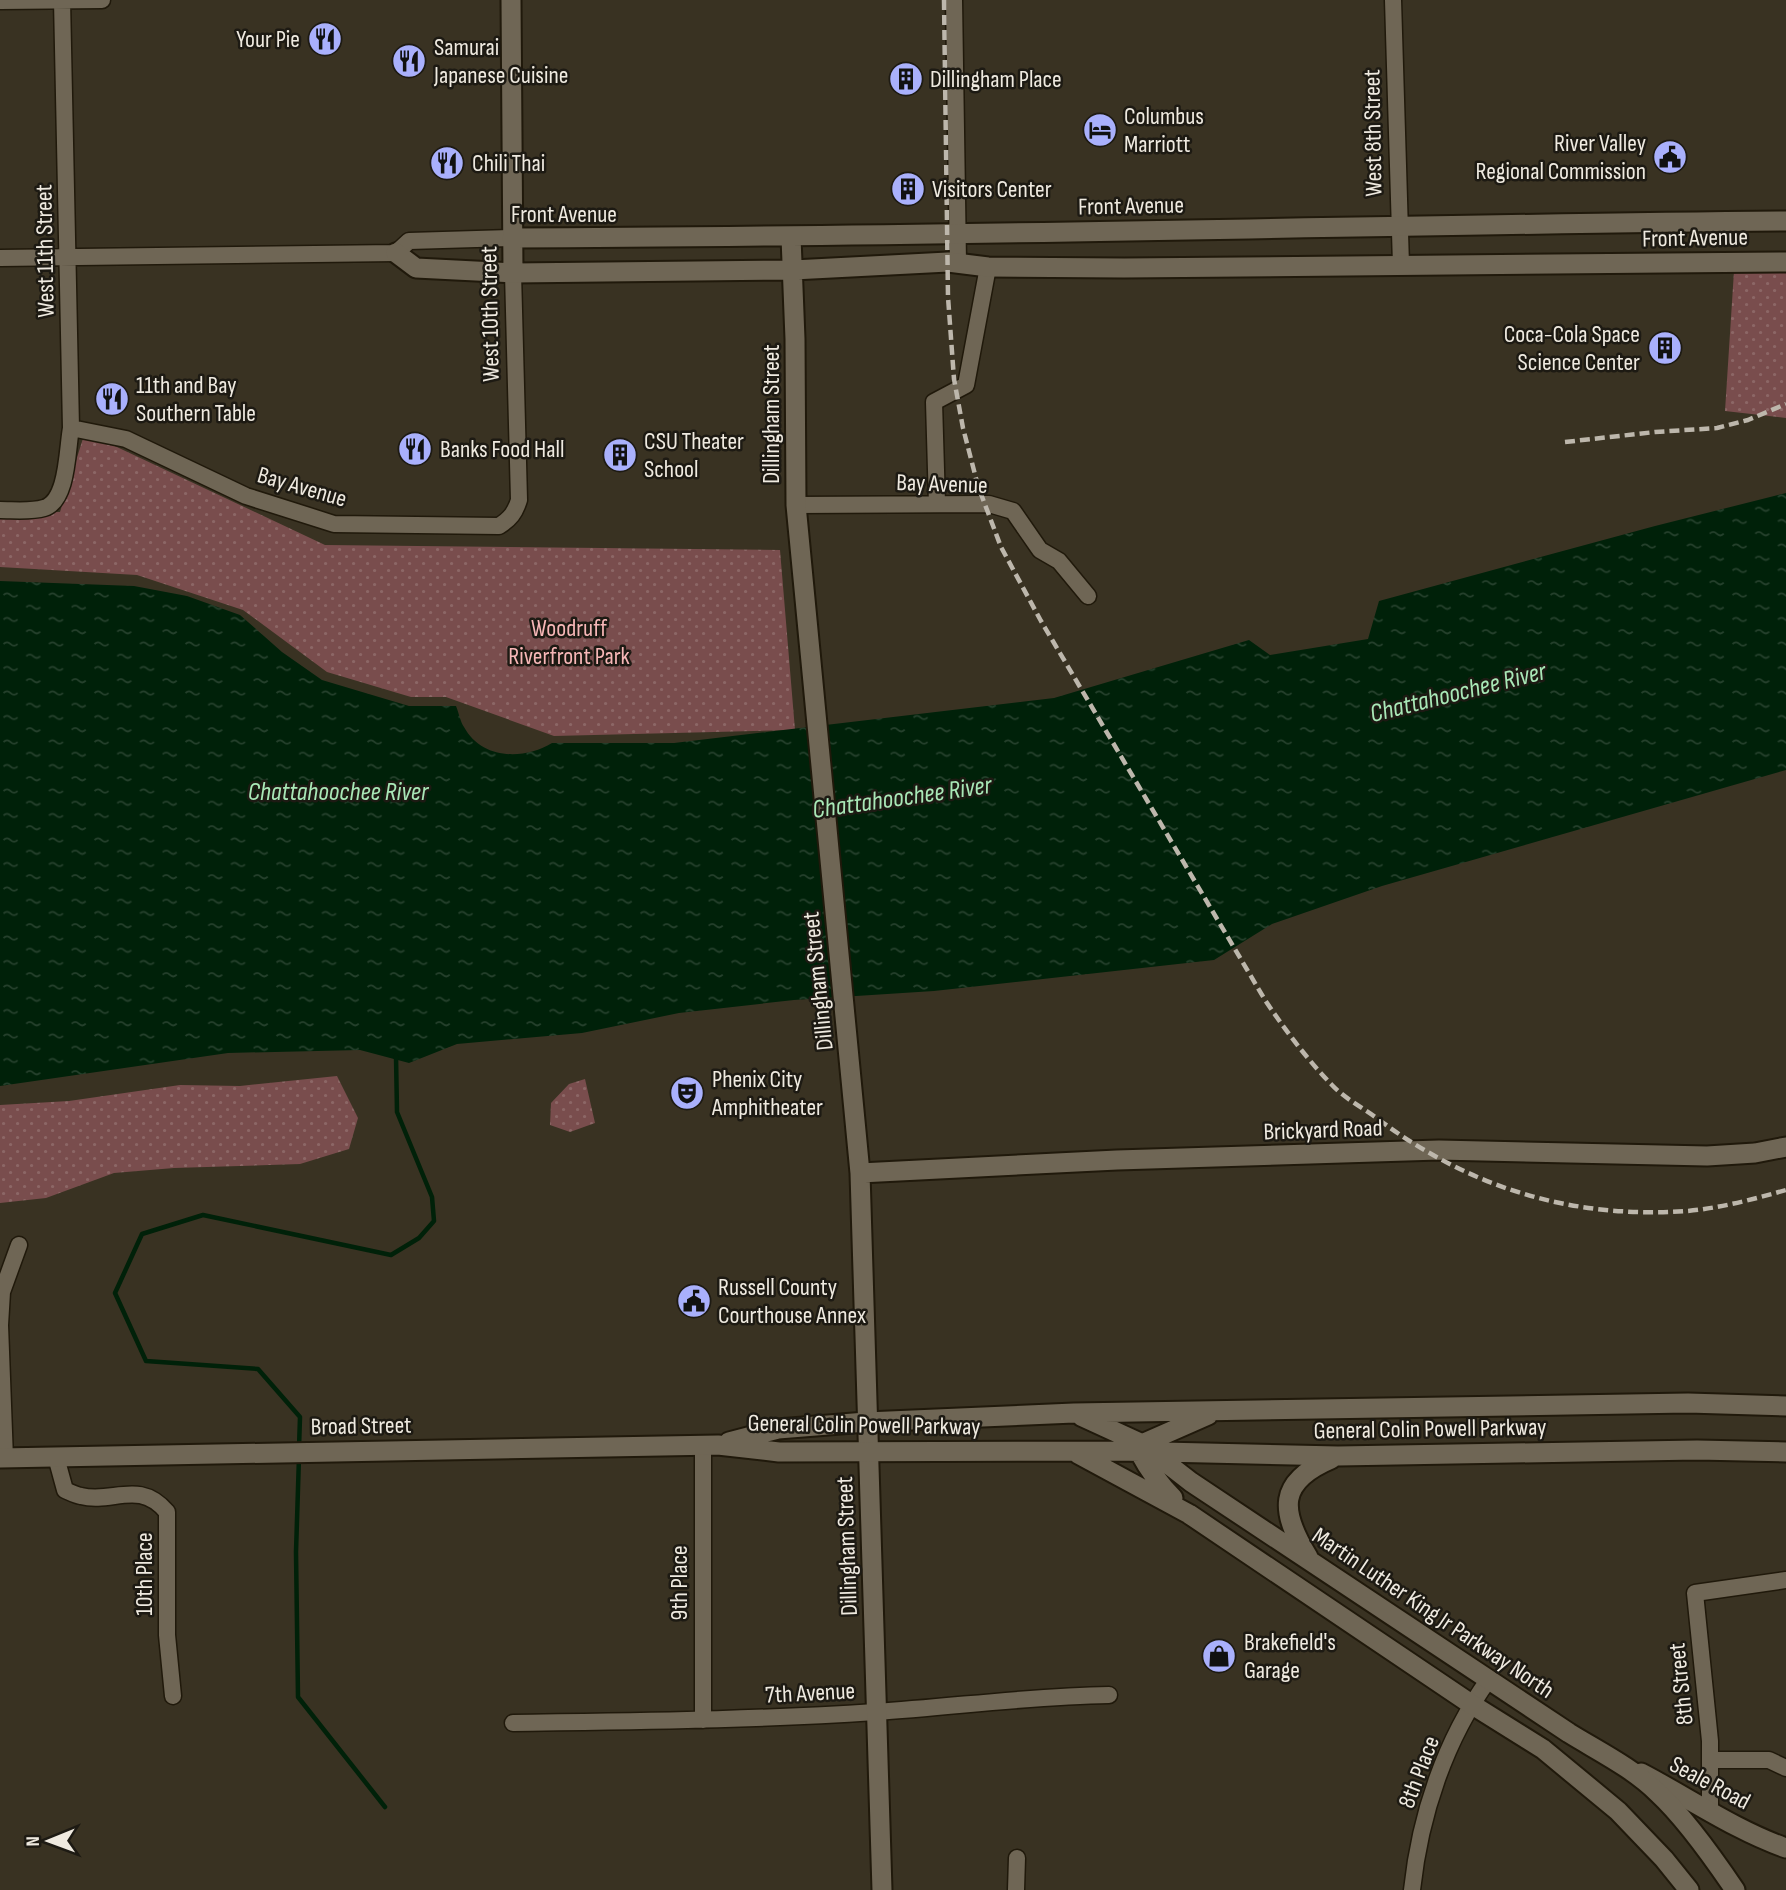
<svg xmlns="http://www.w3.org/2000/svg" width="1786" height="1890" font-family="'Sofia Sans Condensed',sans-serif">
<style>
.park{fill:url(#park-dots)}
.water{fill:url(#water-ripples)}
.lines{fill:none;stroke-linecap:round;stroke-linejoin:round}
.stream{stroke:#002109;stroke-width:4.5}
.minor-casing{stroke:#20190b;stroke-width:19}
.tertiary-casing{stroke:#20190b;stroke-width:23}
.secondary-casing{stroke:#20190b;stroke-width:23}
.minor{stroke:#6f6655;stroke-width:16}
.tertiary{stroke:#6f6655;stroke-width:19}
.secondary{stroke:#6f6655;stroke-width:19}
.rail{stroke:#bdb7ac;stroke-width:4.5;stroke-dasharray:10 5;stroke-linecap:butt}
.labels{text-anchor:middle;dominant-baseline:central;stroke-width:5;stroke-linejoin:round;paint-order:stroke}
.poi-label{font-size:24px;fill:#efeae0;stroke:#1d1a13;text-anchor:start}
.street-label{font-size:24px;fill:#efeae0;stroke:#1d1a13}
.park-label{font-size:24px;fill:#f7b7b7;stroke:#1d1a13}
.water-label{font-size:26px;font-style:italic;fill:#a9e8b7;stroke:#1d1a13}
</style>
<defs>
<pattern id="park-dots" width="8" height="8" patternUnits="userSpaceOnUse" patternTransform="scale(1.75)"><rect width="8" height="8" fill="#794d4d"/><path d="M2 2h.1M6 6h.1" fill="none" stroke="#8c6766" stroke-width="1.8" stroke-linecap="round"/></pattern>
<pattern id="water-ripples" width="26" height="14" patternUnits="userSpaceOnUse" patternTransform="scale(1.75)"><rect width="26" height="14" fill="#002109"/><path d="M2 4q2-2 4 0t4 0M15 11q2-2 4 0t4 0" fill="none" stroke="#26412d"/></pattern>
</defs>
<rect width="100%" height="100%" fill="#393222"/>
<path class="park" d="M1786,270V418L1725,411L1734,271Z
M85,432L325,545L780,550L795,730L554,736L446,697H411L327,672L243,610L137,575L0,567V513L60,512Z
M337,1076L358,1118L349,1149L300,1164L174,1168L114,1173L46,1198L0,1203V1105L69,1101L180,1085L240,1086Z
M585,1079L595,1123L570,1132L550,1125L551,1103L569,1084Z"/>
<path class="water" d="M1786,493V770L1382,886L1272,924L1214,960L934,991L794,1000L679,1013L582,1033L457,1044L409,1063L360,1050L228,1053L0,1086V581L134,586L187,596L240,615L282,652L322,680L409,706H456C459,713 460,721 464,727C482,760 524,760 552,743H674L1054,698L1249,640L1270,655L1368,639L1379,601L1655,526Z"/>
<g class="lines">
<path class="stream" d="M299,1448L300,1417L258,1369L146,1361L115,1293L142,1234L203,1215L391,1255L419,1238L434,1221L432,1197L397,1112L396,1056
M299,1457L296,1552L298,1697L385,1807"/>
<g class="minor-casing">
<path id="minor" d="M954,0L958,262
M1393,0L1401,265
M0,1L102,0
M0,258L396,253L409,241L512,238
M71,428L126,439L246,496L334,524L499,526C510,519 515,513 519,500L513,273
M937,504L934,402L966,385L988,267
M796,505L989,504L1013,511L1040,550L1059,561L1088,596
M0,510C14,510 31,512 44,508C68,501 67,449 71,428L62,0
M703,1446V1720
M56,1457L65,1490C70,1492 75,1495 81,1496C113,1504 139,1479 167,1512V1635L173,1696
M5,1459L0,1325L2,1292L19,1245
M513,1723C634,1721 755,1720 875,1712C954,1707 1031,1696 1109,1695
M1710,1760H1769L1786,1768
M1710,1812V1741L1695,1593L1786,1580
M1016,1890L1017,1858
M1412,1890C1420,1815 1445,1740 1489,1679"/>
</g>
<g class="tertiary-casing">
<path id="tertiary" d="M511,0L513,273
M791,237L795,339L796,505L860,1173L882,1890
M512,238C937,237 1361,225 1786,221
M396,253L416,268L513,273L793,270L948,262L988,267L1124,268L1786,262
M860,1173L1117,1160L1439,1150L1707,1156L1755,1153L1786,1147
M1641,1773C1689,1798 1735,1830 1786,1848"/>
</g>
<g class="secondary-casing">
<path id="secondary" d="M1081,1416L1142,1444L1191,1482L1569,1733C1598,1751 1633,1768 1658,1793C1685,1818 1714,1859 1735,1890
M729,1442L778,1429L866,1422L1074,1413L1688,1403L1786,1406
M1078,1454L1189,1514L1471,1704L1543,1749L1618,1811L1664,1859L1689,1890
M0,1458L718,1445L779,1452L1118,1451L1338,1456L1697,1450L1786,1452
M1173,1498C1159,1484 1149,1470 1140,1453L1142,1444L1208,1415
M1308,1557C1280,1511 1277,1482 1331,1459"/>
</g>
<use href="#minor" class="minor"/>
<use href="#tertiary" class="tertiary"/>
<use href="#secondary" class="secondary"/>
<path class="rail" d="M944,0L948,297L954,379L963,428L978,486L1001,547L1041,621L1265,1000C1285,1030 1307,1059 1331,1084C1344,1098 1363,1108 1378,1119C1470,1188 1572,1219 1687,1211C1721,1208 1754,1199 1786,1190
M1565,442L1655,432L1717,428L1748,420L1786,404"/>
</g>
<defs>
<g id="restaurant-disc" transform="scale(1.75)"><circle r="9.5" fill="#a9b0fc" stroke="#1d1a13"/><path d="M-5-6h1v4h1v-4h1v4h1v-4h1v5L-1.5 .5V6h-2V.5L-5-1ZM5-6V6H3V1.5H1.5Q1.5-4 5-6Z" fill="#111"/></g>
<g id="building-disc" transform="scale(1.75)"><circle r="9.5" fill="#a9b0fc" stroke="#1d1a13"/><path d="M-4-6H4V6H1V3H-1V6H-4ZM-2.5-4.3h1.7v1.8h-1.7ZM.8-4.3h1.7v1.8H.8ZM-2.5-1h1.7V.8h-1.7ZM.8-1h1.7V.8H.8Z" fill="#111"/></g>
<g id="hotel-disc" transform="scale(1.75)"><circle r="9.5" fill="#a9b0fc" stroke="#1d1a13"/><path d="M-6-4.5h1.5V1H6V5H4.5V3h-9V5H-6ZM-4 0a1.8 1.8 0 1 1 3.6 0ZM.5 0V-2.5h3Q6-2.5 6 0Z" fill="#111"/></g>
<g id="civic-disc" transform="scale(1.75)"><circle r="9.5" fill="#a9b0fc" stroke="#1d1a13"/><path d="M-.6-6.5H3V-4.5H.6V-3L4-1V1h2V6H-6V1h2V-1L-.6-3ZM-1.2 2.5V6h2.4V2.5Z" fill="#111"/></g>
<g id="theatre-disc" transform="scale(1.75)"><circle r="9.5" fill="#a9b0fc" stroke="#1d1a13"/><path d="M-5-5.5Q0-4 5-5.5V0Q5 5 0 6Q-5 5-5 0ZM-3.3-2.5H-1v1.5H-3.3ZM1-2.5H3.3v1.5H1ZM-2.8 1Q0 5.5 2.8 1Z" fill="#111"/></g>
<g id="shop-disc" transform="scale(1.75)"><circle r="9.5" fill="#a9b0fc" stroke="#1d1a13"/><path d="M-5-2.5h2.3a2.7 3.5 0 0 1 5.4 0H5L5.5 6h-11ZM-1.5-2.5h3a1.5 2.3 0 0 0-3 0Z" fill="#111"/></g>
</defs>
<g fill-rule="evenodd">
<use href="#restaurant-disc" x="325" y="39"/>
<use href="#restaurant-disc" x="409" y="61"/>
<use href="#building-disc" x="906" y="79"/>
<use href="#hotel-disc" x="1100" y="130"/>
<use href="#civic-disc" x="1670" y="157"/>
<use href="#restaurant-disc" x="447" y="163"/>
<use href="#building-disc" x="908" y="189"/>
<use href="#building-disc" x="1665" y="348"/>
<use href="#restaurant-disc" x="112" y="399"/>
<use href="#restaurant-disc" x="415" y="449"/>
<use href="#building-disc" x="620" y="455"/>
<use href="#theatre-disc" x="687" y="1093"/>
<use href="#civic-disc" x="694" y="1301"/>
<use href="#shop-disc" x="1219" y="1656"/>
</g>
<g class="labels">
<g class="poi-label">
<text x="300" y="39" text-anchor="end">Your Pie</text>
<text x="434" y="47">Samurai<tspan x="434" dy="28">Japanese Cuisine</tspan></text>
<text x="930" y="79">Dillingham Place</text>
<text x="1124" y="116">Columbus<tspan x="1124" dy="28">Marriott</tspan></text>
<text x="1646" y="143" text-anchor="end">River Valley<tspan x="1646" dy="28">Regional Commission</tspan></text>
<text x="472" y="163">Chili Thai</text>
<text x="932" y="189">Visitors Center</text>
<text x="1640" y="334" text-anchor="end">Coca-Cola Space<tspan x="1640" dy="28">Science Center</tspan></text>
<text x="136" y="385">11th and Bay<tspan x="136" dy="28">Southern Table</tspan></text>
<text x="644" y="441">CSU Theater<tspan x="644" dy="28">School</tspan></text>
<text x="440" y="449">Banks Food Hall</text>
<text x="712" y="1079">Phenix City<tspan x="712" dy="28">Amphitheater</tspan></text>
<text x="718" y="1287">Russell County<tspan x="718" dy="28">Courthouse Annex</tspan></text>
<text x="1244" y="1642">Brakefield's<tspan x="1244" dy="28">Garage</tspan></text>
</g>
<g class="street-label">
<text transform="translate(1373 133) rotate(-91)">West 8th Street</text>
<text transform="translate(1131 206) rotate(-1)">Front Avenue</text>
<text x="564" y="214">Front Avenue</text>
<text transform="translate(1695 238) rotate(-1)">Front Avenue</text>
<text transform="translate(45 251) rotate(-91)">West 11th Street</text>
<text transform="translate(490 314) rotate(-91)">West 10th Street</text>
<text transform="translate(771 414) rotate(-90)">Dillingham Street</text>
<text transform="translate(942 484) rotate(2)">Bay Avenue</text>
<text transform="translate(302 487) rotate(16)">Bay Avenue</text>
<text transform="translate(818 981) rotate(-96)">Dillingham Street</text>
<text transform="translate(1323 1130) rotate(-2)">Brickyard Road</text>
<text transform="translate(864 1425) rotate(1)">General Colin Powell Parkway</text>
<text transform="translate(361 1426) rotate(-1)">Broad Street</text>
<text transform="translate(1430 1429) rotate(-1)">General Colin Powell Parkway</text>
<text transform="translate(847 1546) rotate(-92)">Dillingham Street</text>
<text transform="translate(144 1574) rotate(-90)">10th Place</text>
<text transform="translate(679 1583) rotate(-90)">9th Place</text>
<text transform="translate(1433 1613) rotate(34)">Martin Luther King Jr Parkway North</text>
<text transform="translate(1681 1684) rotate(-96)">8th Street</text>
<text transform="translate(810 1693) rotate(-3)">7th Avenue</text>
<text transform="translate(1419 1772) rotate(-69)">8th Place</text>
<text transform="translate(1710 1783) rotate(28)">Seale Road</text>
</g>
<g class="park-label">
<text x="569" y="628">Woodruff<tspan x="569" dy="28">Riverfront Park</tspan></text>
</g>
<g class="water-label">
<text transform="translate(1458 693) rotate(-14)">Chattahoochee River</text>
<text x="338" y="792">Chattahoochee River</text>
<text transform="translate(902 798) rotate(-8)">Chattahoochee River</text>
</g>
</g>
<g transform="translate(49 1841) rotate(269)" stroke="#1d1a13" stroke-width="5" paint-order="stroke">
<path d="M0-5L12 26L0 18L-12 26Z" fill="#efeae0"/>
<text y="-10" font-size="19" font-weight="bold" text-anchor="middle" fill="#efeae0">N</text>
</g>
</svg>
